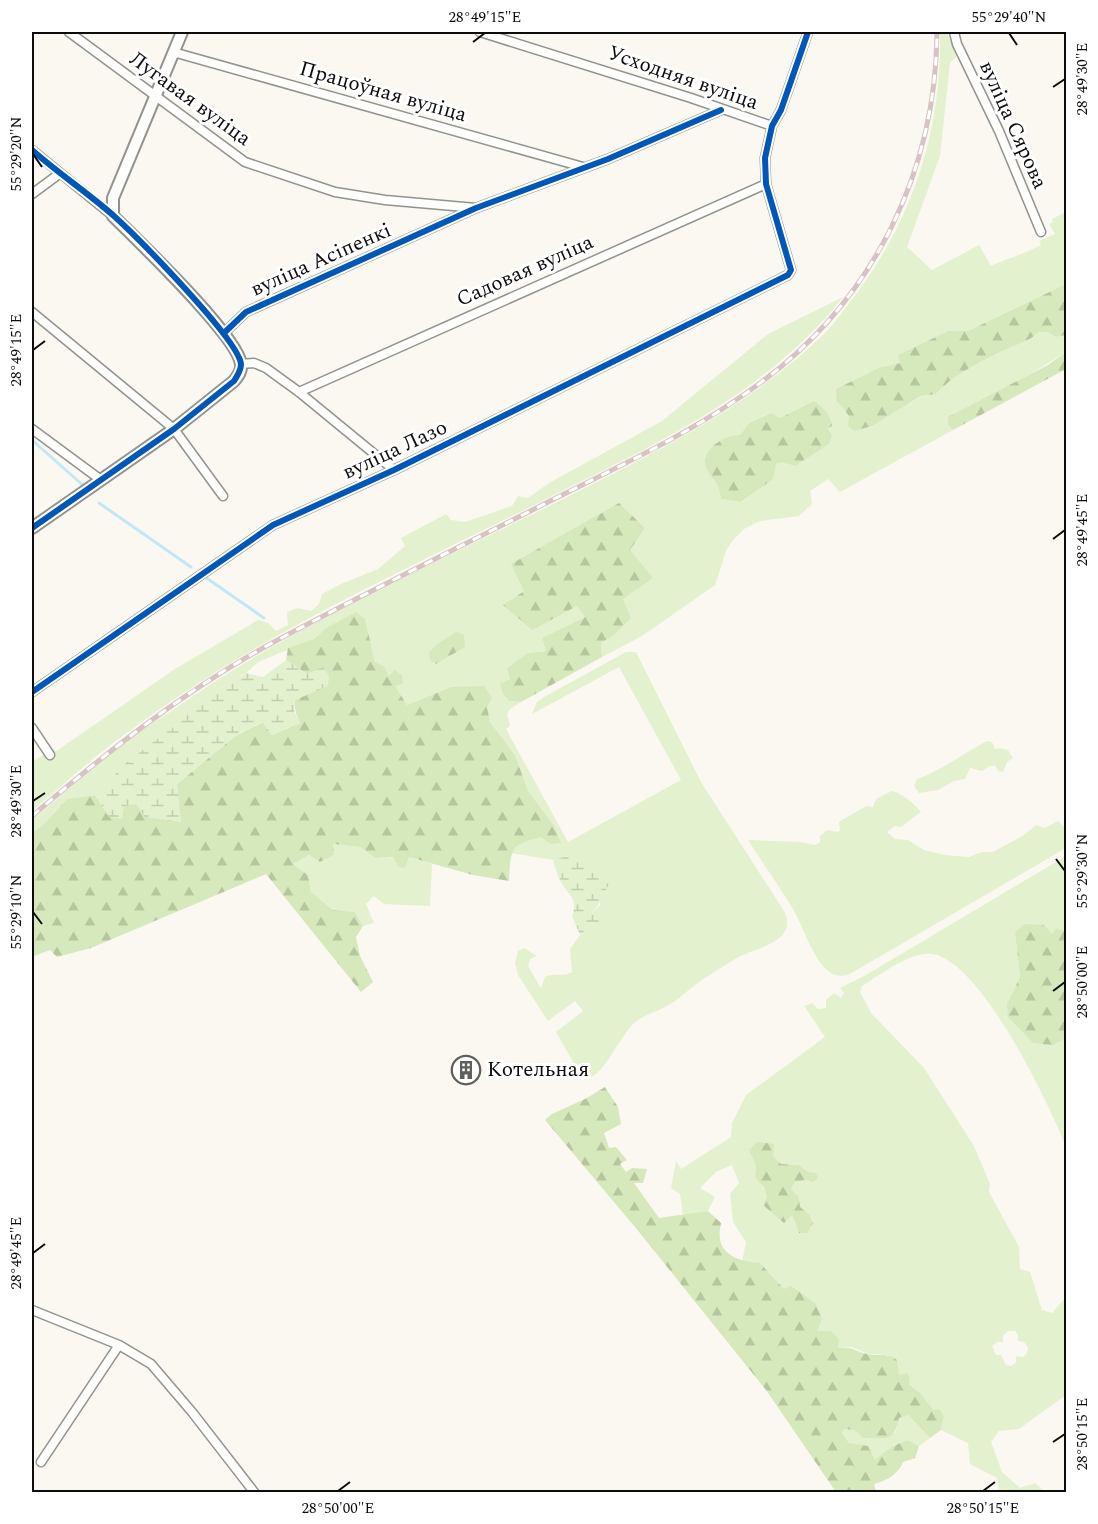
<svg xmlns="http://www.w3.org/2000/svg" width="1098" height="1524" font-family="Spectral,serif">
<style>
.grass{fill:#e4f1cf;fill-rule:evenodd}
.forest{fill:url(#forest-firs)}
.wetland{fill:url(#wetland-marsh)}
.lines{fill:none;stroke-linecap:round;stroke-linejoin:round}
.stream{stroke:#c5e6f6;stroke-width:3}
.minor-casing{stroke:#93928f;stroke-width:11}
.tertiary-casing{stroke:#93928f;stroke-width:14}
.minor{stroke:#fefefd;stroke-width:8}
.tertiary{stroke:#fefefd;stroke-width:10}
.rail-casing{stroke:#d7c3c4;stroke-width:5}
.rail{stroke:#fff;stroke-width:3;stroke-dasharray:9;stroke-linecap:butt}
.cycleway-casing{stroke:#fff;stroke-width:10}
.cycleway{stroke:#0057b8;stroke-width:6}
.ticks{fill:none;stroke:#0c0c0c;stroke-width:2}
.labels{text-anchor:middle;dominant-baseline:central;stroke-width:6;stroke-linejoin:round;paint-order:stroke}
.street-label{font-size:21px;fill:#0c0c0c;stroke:#fff}
.poi-label{font-size:21px;fill:#0c0c0c;stroke:#fff;text-anchor:start}
.neatline{fill:none;stroke:#0c0c0c;stroke-width:2}
.ticks-label{font-size:15px;text-anchor:middle;fill:#0c0c0c}
</style>
<defs>
<pattern id="forest-firs" width="22" height="20" patternUnits="userSpaceOnUse" patternTransform="scale(1.5)"><rect width="22" height="20" fill="#d5e9bc"/><path d="M5 1l3.5 6h-7zM16 11l3.5 6h-7z" fill="#b6c7a0"/></pattern>
<pattern id="wetland-marsh" width="20" height="14" patternUnits="userSpaceOnUse" patternTransform="scale(1.5)"><rect width="20" height="14" fill="#e4f1cf"/><path d="M1 5h8M5 5V1M11 12h8M15 12V8" fill="none" stroke="#c2cdb1"/></pattern>
</defs>
<rect width="100%" height="100%" fill="#faf8f0"/>
<path class="grass" d="M940,32H947L957,56L950,63L940,156L907,247L932,270L979,245L991,266C1008,258 1025,254 1041,245L1039,241L1055,234L1049,224L1053,222L1052,219L1066,212V284L968,331H948L898,355L901,363L881,367L837,401L849,416L872,425L922,396L936,394C952,376 976,364 998,353C1012,346 1027,343 1039,332L1048,331L1056,337L1066,335V352L948,425L953,430L840,492L828,479L810,491L812,504L799,516L760,521L744,529L733,540L726,551L715,585L642,636L602,657L601,643L613,636L623,599L630,550L645,528L619,503L524,591L503,605L578,606L585,617L542,638L546,651L528,653L507,668L510,679L509,701L521,702L510,709L507,714L510,726L506,729L568,842L681,780L619,667L532,714L537,702L544,697L626,652H636L701,782L784,911C799,942 757,947 737,958C728,963 719,969 710,975C695,983 683,996 669,1005C657,1012 644,1014 633,1024C619,1039 607,1069 590,1078L581,1076L556,1032L583,1011L575,1001L548,1021L518,975L515,963L518,951L524,948L537,956L530,959L528,966L541,988L545,977C556,972 561,978 572,972L570,949L580,935L611,923L595,917L592,913L601,904L568,856L553,860L511,853L522,842L541,837L550,844L553,824L528,791L515,755L490,722L487,707L451,687L407,705L388,677L375,662L365,620L326,628L314,639L258,662L246,673L185,709L184,719L128,761L95,795L67,799L43,825L32,833V821L35,817C65,793 93,767 123,744C138,732 154,722 170,712C203,689 237,667 272,647C367,593 467,547 565,498C658,451 752,405 826,332C835,323 842,312 850,302C912,223 942,132 940,32ZM814,401L826,429L832,435L829,444L795,465L783,462L776,464L772,479L742,502L721,499L718,485L740,435L749,423L770,413L780,418Z
M843,297C771,389 665,440 562,491C464,541 363,587 268,641C217,670 167,702 121,737C90,760 61,787 32,811V762L53,749L55,752L175,669L258,620L268,623L276,631L288,625L287,612L298,608L311,611L319,604L322,594L341,584L378,569L405,546L401,538L446,514L451,520L465,522L512,506L518,496L528,498L549,483L662,421L768,334Z
M987,741L992,742L995,749L1000,748L1008,750L1013,758L1007,762L1003,772L998,771L995,766H990L982,771L970,768L965,779L954,781L938,790L919,793L914,786L917,779C943,770 963,753 987,741Z
M892,791C900,792 916,805 921,812L901,827L895,826L887,832L895,839L908,840L924,850L945,855L969,857L982,852H993L1024,835L1036,825L1045,828L1058,821L1066,829V848L855,971C848,975 841,978 833,974C815,966 804,928 794,911C780,887 763,864 748,840L800,842L815,845L820,842V836L827,830L837,832L840,831L839,822L866,806L873,807L876,799Z
M333,844L360,847L375,858L409,857L432,864L430,906L384,904L374,896L366,904L374,923L363,926L355,912L333,910L311,892L308,875L293,864L309,855L320,862L334,855Z
M1066,856V931L1056,928L1052,934L1015,932L1020,977L1007,1005L1053,1045L1066,1038V1140L1064,1142C1047,1100 980,960 932,954C911,951 880,975 862,986L860,992L871,1013L924,1068L974,1146L990,1184L989,1192L1019,1247L1020,1269L1030,1272L1042,1310L1052,1313L1066,1297V1395L1019,1429L999,1431L991,1442L1002,1472L1020,1488L1035,1483L1045,1492H1009L999,1489L997,1478L970,1464L968,1443L941,1430L944,1416L933,1411L920,1393L899,1375L889,1355L868,1354L852,1347L837,1348L816,1331L784,1289L760,1263L742,1262L746,1242L733,1222L730,1194L739,1183L732,1165L716,1172L700,1188L715,1197L708,1211L683,1215L680,1194L671,1188L676,1161L681,1169L731,1137L732,1123L746,1095L825,1037L804,1006L812,1003L818,1009L826,1008V1000L834,993L841,998L844,993L840,988L866,975ZM773,1156L781,1164L799,1165L808,1172L806,1180L795,1182L791,1189L799,1197L800,1208L809,1214L795,1225L792,1215L767,1198L764,1187L755,1178L756,1165ZM1008,1331H1015L1018,1335V1341L1024,1342L1028,1347L1027,1353L1023,1357L1016,1356V1362L1011,1366L1006,1365L1001,1355H996L992,1346L997,1342H1003V1336Z
M908,1415L930,1438L919,1446L907,1440L891,1447L875,1461L868,1447L849,1443L842,1433L844,1429L895,1433L899,1418Z"/>
<path class="forest" d="M1066,284V335L1056,337L1048,332H1039C1027,343 1012,346 998,353C976,364 952,376 936,394L921,396L872,426L854,431L848,426L849,416L837,401L836,389L881,367L900,363L898,355L948,331H968Z
M1066,352V369L953,430L948,425V417L1048,365Z
M814,401C823,408 830,413 832,426L827,429L832,435L829,444L795,466L783,462L776,464L773,479L741,502L721,499C720,494 719,488 717,484C714,478 705,471 705,463C705,446 726,435 740,435L749,423L771,413L780,418Z
M619,503L645,528L630,550L653,578L623,599L631,618L613,636L601,643L602,657L521,702L509,701L502,691L500,684L510,679L507,668L528,653L546,651L542,638L585,617L577,606L532,630L503,605L524,591L511,564Z
M356,612L365,619L375,662L385,667L388,676L395,670L402,675L403,683L395,686L407,705L451,687L484,686L492,698L487,707L490,722L515,755L528,791L553,824L561,843L550,844L541,837C509,845 511,850 509,881L473,875L409,857L405,868L399,867L393,857L375,858L360,847L333,844L334,855L320,862L309,855L293,864L308,875L311,892L333,910L355,912L363,926L356,937L360,956L373,982L361,992L266,874L91,948L57,957L50,950L32,957V833L43,825L67,799L95,795L109,817L124,805L136,804L180,822L177,784L234,737L263,722L272,735L300,723C289,700 297,695 307,674L286,660L288,648L314,639L326,628Z
M456,632L464,635L465,647L436,664L430,660L429,653L436,645Z
M1025,924L1044,925L1052,934L1056,928L1066,931V1038L1053,1045L1033,1043L1008,1017L1007,1004L1020,977L1015,932Z
M605,1087L618,1107L621,1124L604,1133L609,1148L616,1147L627,1160L620,1164L626,1172L632,1168L647,1169L643,1183H634L659,1218L708,1211L721,1223C720,1228 719,1234 720,1239C722,1257 745,1262 760,1263L784,1289L791,1286L815,1303L822,1319L817,1331H831L839,1339L838,1348C855,1347 853,1351 867,1354C880,1357 885,1352 897,1360L899,1375L907,1373L910,1378L909,1384L920,1393L933,1410L939,1409L944,1416L941,1430L930,1438L908,1415L899,1418C893,1444 887,1437 863,1438L855,1430L844,1429L842,1433L849,1443L868,1446L875,1460L891,1447L907,1440L919,1446L915,1458L903,1462C898,1475 887,1480 874,1484L876,1492H836L766,1390L635,1227L545,1120L552,1114L585,1099Z
M757,1142L774,1144L773,1156L781,1164L799,1165L808,1172L816,1173L818,1178L813,1182L806,1180L795,1182L791,1189L799,1197L800,1207L809,1214L813,1223L807,1233H799L792,1215L784,1223L763,1205L767,1198L764,1187L755,1178L756,1165L749,1150Z"/>
<path class="wetland" d="M286,660L307,674L323,667L329,676L328,686L295,700L294,711L300,723L272,735L262,722L234,737L177,784L181,822L145,817L136,804L124,805L122,819L109,817L95,795L128,761L184,719L185,709L246,673L263,677Z
M568,856L593,866L610,883C602,894 601,903 592,913L595,917L606,915L611,923L580,935L572,916C579,896 567,896 560,880C557,874 555,867 553,860Z"/>
<g class="lines">
<path class="stream" d="M32,440L86,488
M99,503L191,567
M205,577L264,618"/>
<g class="minor-casing">
<path id="minor" d="M69,32L245,162L335,192L385,200L476,208
M480,32L691,98L772,126
M954,32L957,44L999,131L1041,232
M173,52L583,167
M32,150L113,216
M32,194L59,174
M32,312L174,429L223,496
M224,333L246,312L476,208L608,159L721,110
M241,364L254,363L266,368L299,392L394,470
M299,392L766,184
M32,429L101,480
M32,692L273,525L394,470L788,275L791,270L766,184L765,158L772,126L781,110L808,32
M32,728L50,755
M32,1310L119,1345L151,1364L192,1412L254,1492
M41,1462L119,1345"/>
</g>
<g class="tertiary-casing">
<path id="tertiary" d="M32,528L174,429L234,381C238,376 242,371 241,364C237,335 138,241 113,216V198L182,32"/>
</g>
<use href="#minor" class="minor"/>
<use href="#tertiary" class="tertiary"/>
<g class="rail-casing">
<path id="rail" d="M32,816C107,752 185,690 272,643C365,593 460,547 554,499C626,463 699,429 763,381C875,297 936,170 937,32"/>
</g>
<use href="#rail" class="rail"/>
<g class="cycleway-casing">
<path id="cycleway" d="M32,150C58,173 88,193 114,216C137,237 238,339 241,364C241,371 237,376 234,381L174,429L32,528
M224,333L246,312L476,208L608,159L721,110
M32,692L273,525L394,470L788,275L791,270L766,184L765,158L772,126L781,110L808,32"/>
</g>
<use href="#cycleway" class="cycleway"/>
</g>
<path class="ticks" d="M1009,33L1017,45M473,42L485,33M1053,87L1065,79M33,154L42,167M33,350L45,341M1053,539L1065,530M33,801L45,793M1056,859L1065,871M33,912L42,924M1053,991L1065,982M33,1253L45,1244M1053,1442L1065,1434M338,1491L350,1482M983,1491L995,1482"/>
<defs>
<g id="building-ring" transform="scale(1.5)"><circle r="9.5" fill="#fff" stroke="#5f5f5c" stroke-width="1.5"/><path d="M-4-6H4V6H1V3H-1V6H-4ZM-2.5-4.3h1.7v1.8h-1.7ZM.8-4.3h1.7v1.8H.8ZM-2.5-1h1.7V.8h-1.7ZM.8-1h1.7V.8H.8Z" fill="#5f5f5c"/></g>
</defs>
<g fill-rule="evenodd">
<use href="#building-ring" x="466" y="1070"/>
</g>
<g class="labels">
<g class="street-label">
<text transform="translate(683 78) rotate(19)">Усходняя вуліца</text>
<text transform="translate(383 92) rotate(16)">Працоўная вуліца</text>
<text transform="translate(190 99) rotate(36)">Лугавая вуліца</text>
<text transform="translate(1013 125) rotate(66)">вуліца Сярова</text>
<text transform="translate(321 260) rotate(-24)">вуліца Асіпенкі</text>
<text transform="translate(525 271) rotate(-24)">Садовая вуліца</text>
<text transform="translate(395 450) rotate(-25)">вуліца Лазо</text>
</g>
<g class="poi-label">
<text x="487" y="1070">Котельная</text>
</g>
</g>
<rect width="1098" height="1524" fill="none" stroke="#ffffff" stroke-width="66"/>
<rect x="33" y="33" width="1032" height="1458" class="neatline"/>
<g class="ticks-label">
<text x="485" y="22">28°49'15"E</text>
<text x="1009" y="22">55°29'40"N</text>
<text transform="translate(1082 79) rotate(-90)" y="5">28°49'30"E</text>
<text transform="translate(16 154) rotate(-90)" y="5">55°29'20"N</text>
<text transform="translate(16 350) rotate(-90)" y="5">28°49'15"E</text>
<text transform="translate(1082 530) rotate(-90)" y="5">28°49'45"E</text>
<text transform="translate(16 801) rotate(-90)" y="5">28°49'30"E</text>
<text transform="translate(1082 871) rotate(-90)" y="5">55°29'30"N</text>
<text transform="translate(16 912) rotate(-90)" y="5">55°29'10"N</text>
<text transform="translate(1082 982) rotate(-90)" y="5">28°50'00"E</text>
<text transform="translate(16 1253) rotate(-90)" y="5">28°49'45"E</text>
<text transform="translate(1082 1434) rotate(-90)" y="5">28°50'15"E</text>
<text x="338" y="1513">28°50'00"E</text>
<text x="983" y="1513">28°50'15"E</text>
</g>
</svg>
